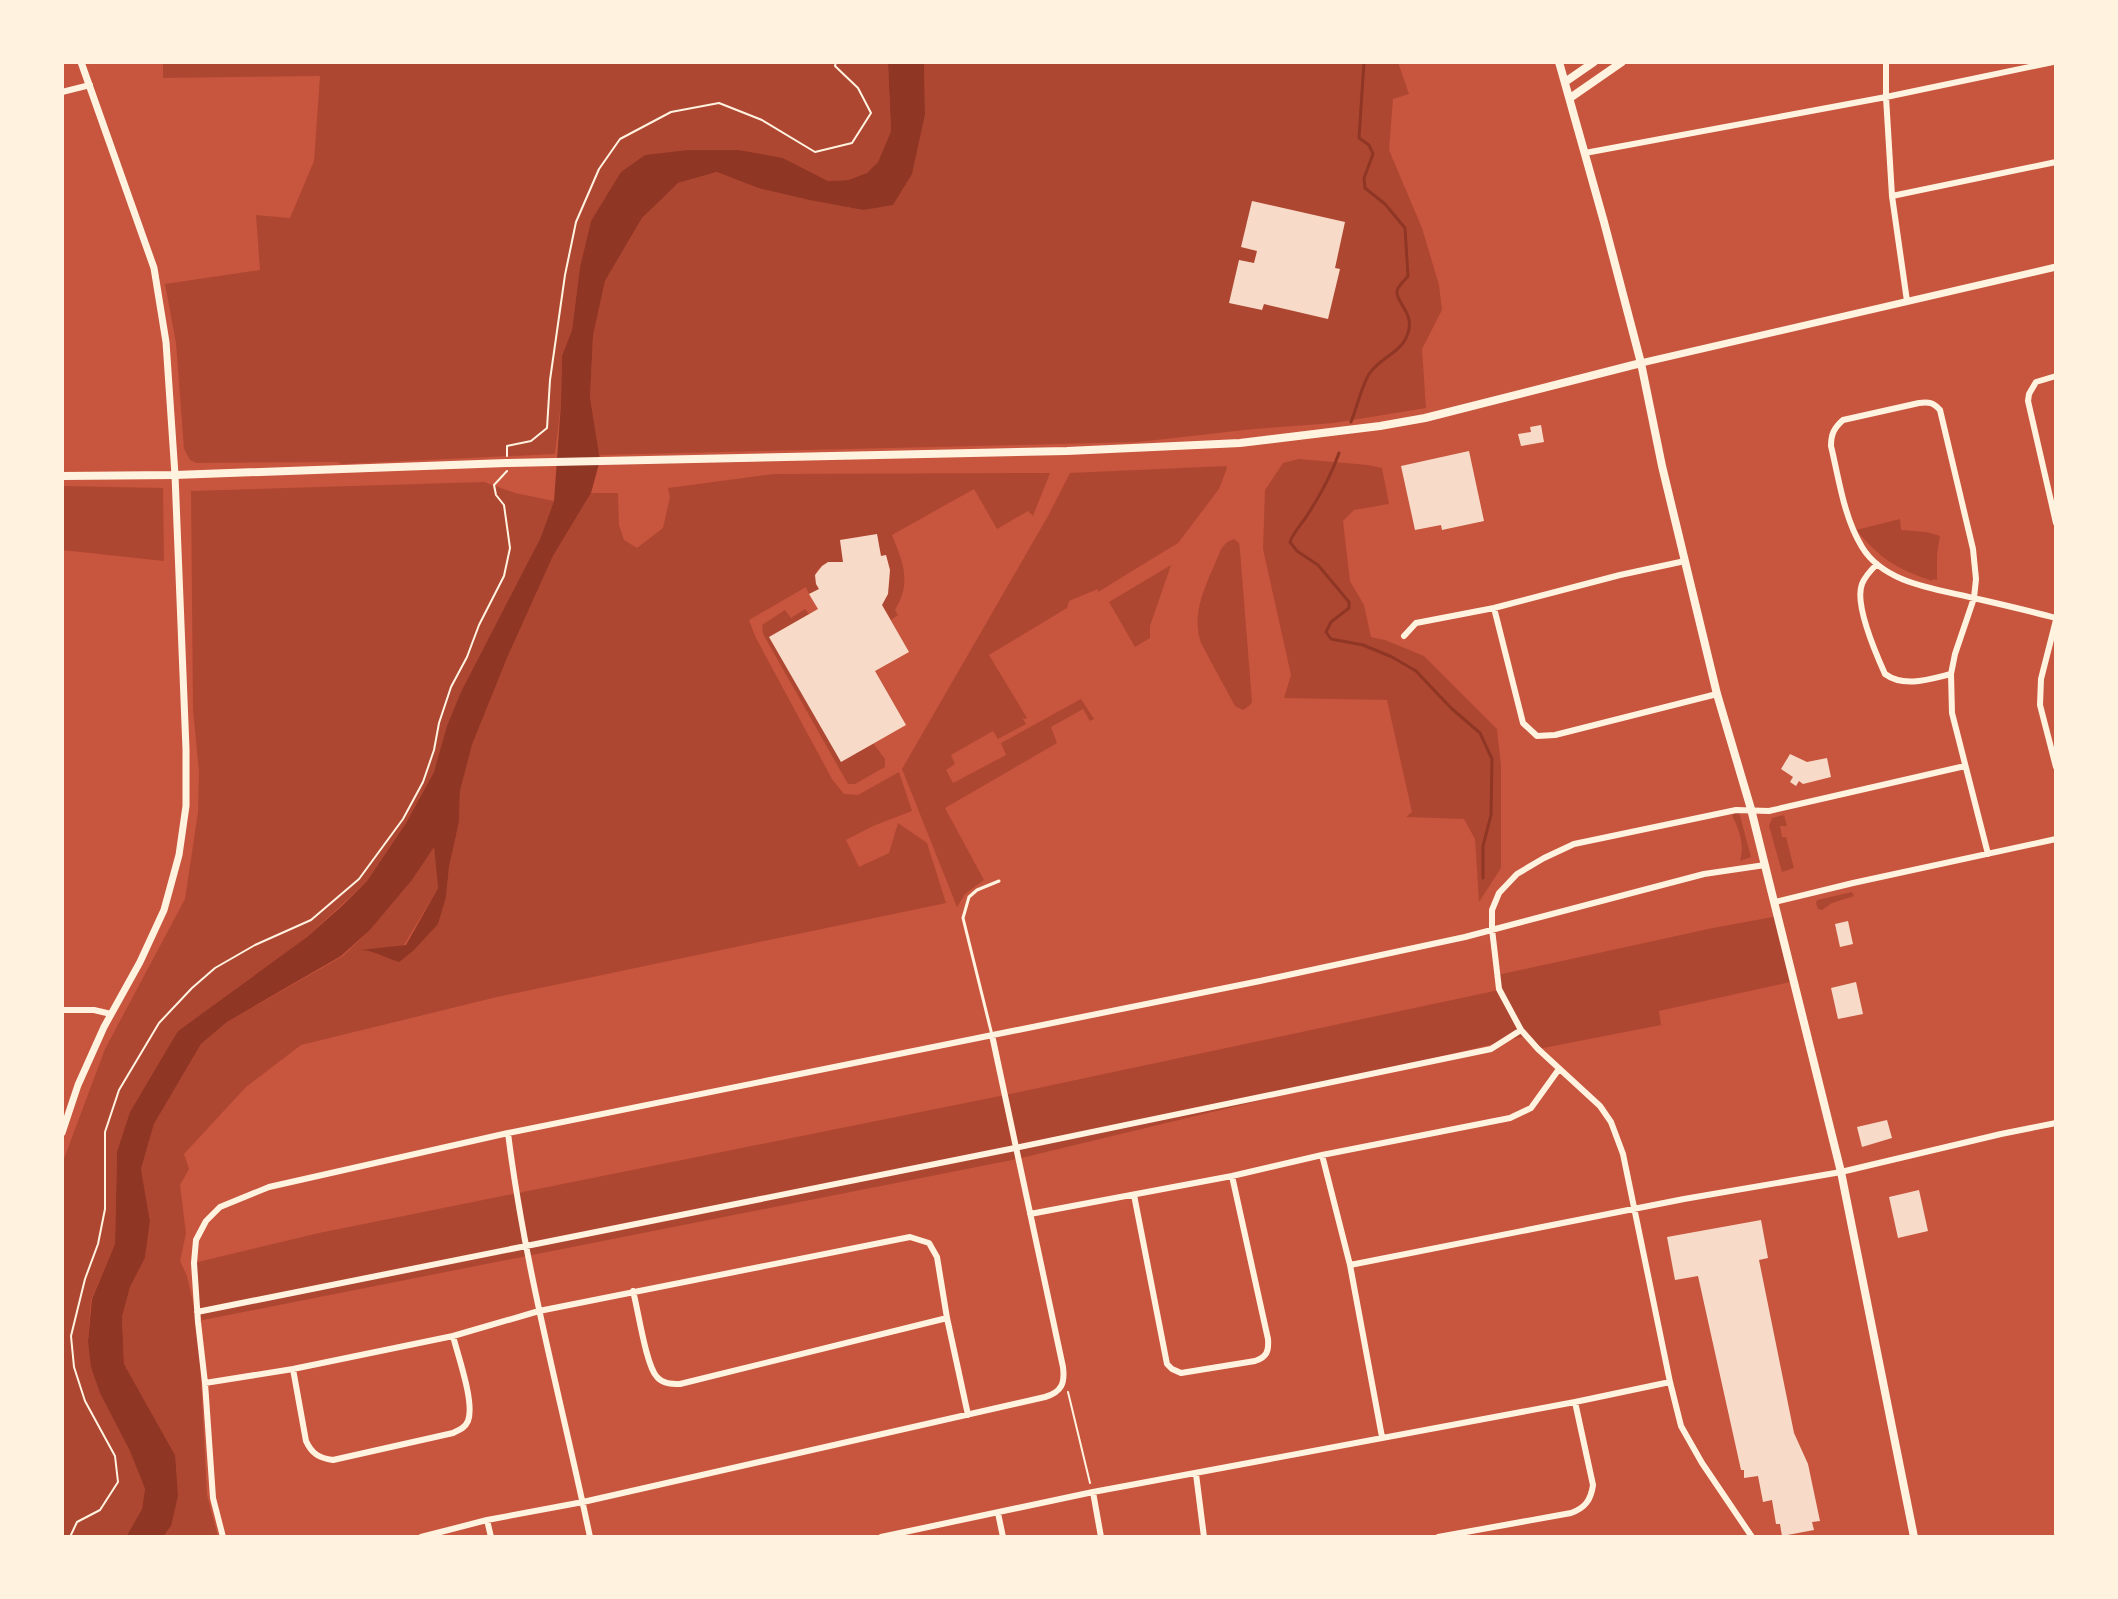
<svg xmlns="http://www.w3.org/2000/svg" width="2118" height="1599" font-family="'Alegreya Sans',sans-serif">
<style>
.green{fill:#ae4732}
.water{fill:#8f3625}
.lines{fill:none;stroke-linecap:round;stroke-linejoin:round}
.stream{stroke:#8f3625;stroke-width:3}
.building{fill:#f7dbc8}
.path{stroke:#fff3e0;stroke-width:2}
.service{stroke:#fff3e0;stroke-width:3}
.minor{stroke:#fff3e0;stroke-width:6}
.tertiary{stroke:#fff3e0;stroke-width:7}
.secondary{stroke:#fff3e0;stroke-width:8}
</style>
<rect width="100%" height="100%" fill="#c8553d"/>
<path class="green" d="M163,62H888L891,131L878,162L868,173L847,180L828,181L783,158L645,155L636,162L591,221L580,267L572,330L562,356L561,403L555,454L342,464L336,462L196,463L190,460L184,449L176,343L165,284L260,270L256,215L290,218L314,161L320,76L163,78Z
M924,62H1398L1409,94L1393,99L1389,150L1422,228L1439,285L1442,310L1422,349L1426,408L1334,423L1254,429L1138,442L599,455L590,397L593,336L605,281L642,218L665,194L678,183L718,172L758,188L809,200L863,210L925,114Z
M1299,459L1368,465L1382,468L1389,504L1354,510L1343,521L1350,581L1364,605L1371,637L1385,640L1424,656L1497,729L1501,766V868L1479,902L1475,839L1464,819L1406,817L1412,812L1387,700L1284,698L1291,675L1263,549L1265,490L1283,463Z
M1226,466L1227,468L1219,489L1178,543L1098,592V589L1069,601L1067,608L989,655L1027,718L1025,719L1022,717L1026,724L998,739L993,731L951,755L955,764L946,770L953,783L1006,755L1001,743L1081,699L1094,719L1090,721L1083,709L1051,727L1057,743L945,808L984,880L965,894L957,907L902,769L1048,516L1070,473Z
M1050,473L1033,516L1028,511L997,529L974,489L892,535C903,563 912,582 895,610L898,615L891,620L882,605C891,587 891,574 886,555L881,556L877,535L840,540L843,562C825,563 808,567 819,589L809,594L806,587L749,620L756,638L832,779L844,794L858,795L899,772L912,811L873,826L846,840L859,867L889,853L898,823L927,843L946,903L497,997L301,1045L246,1087L184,1154L189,1169L180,1185L186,1233L180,1261L187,1276L196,1315L194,1263L319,1233L1005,1095L1499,990L1497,975L1713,928L1778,916L1795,981L1659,1011L1661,1025L1538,1049L1526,1036L1017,1159L198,1321L207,1495L218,1537H163L171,1526L175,1455L124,1364L122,1317L130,1287L145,1258L150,1221L141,1169L154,1124L201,1044L227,1022L343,956L370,930L412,880L434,845L438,888L404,945L373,950L399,961L446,897L449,867L459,822L460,791L472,745L507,658L553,556L591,493H618L619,525L624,540L637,548L663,528L670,497L668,488L773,474Z
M484,482L515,493L554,501L540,539L434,772L406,823L367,881L307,937L178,1031L117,1152L115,1244L91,1300L88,1341L145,1489L142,1509L126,1537H62V1164L105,1049L185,899L198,812L199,772L193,710L191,491Z
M62,486L163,488L164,561L62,550Z
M1900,519L1901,530L1926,532L1940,536L1937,554V580L1933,579L1932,581C1895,568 1882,560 1856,530Z
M1234,539L1239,543L1240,550L1252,702L1250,705L1243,710L1235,706L1202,645C1188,613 1210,578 1221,549L1227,542Z
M1171,565L1150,626V638L1135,647L1109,602Z
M805,609L809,614L770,637L873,743L885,759V767L855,784H848L763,634L762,625L785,610L791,618Z
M1739,812L1751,857L1740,861C1745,845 1739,830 1732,815Z
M1784,815L1787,826H1780L1782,837H1786L1794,868L1782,872L1769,826L1772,818Z
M1852,892L1854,896L1832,903L1822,910L1818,909L1816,903L1817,900Z"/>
<path class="water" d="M888,62H924L925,114L912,174L893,205L863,210L809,200L758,188L717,172L678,183L642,218L605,281L593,336L590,397L600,460L591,493L553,556L507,658L472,745L460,791L459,822L449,867L446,897L438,924L413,951L399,962C386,958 373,950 360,950L406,945L438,888L434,847L412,880L370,930L341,956L227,1022L201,1044L154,1124L141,1169L150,1221L145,1258L130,1287L122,1317L124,1364L175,1455L178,1496L171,1526L163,1537H126L142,1509L145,1489L130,1451L100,1393L91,1367L88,1341L92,1299L115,1244L117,1152L130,1112L178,1031L307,937L343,905L367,881L406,823L434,772L447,726L461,692L540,539L554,501L561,403L562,356L572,330L580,267L591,221L621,172L645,155L688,150H738L783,158L828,181L848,180L867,173L878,162L891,131Z"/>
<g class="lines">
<path class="stream" d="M1351,422C1357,407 1361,388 1369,374C1380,357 1402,353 1408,333C1415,313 1395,302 1397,291C1398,286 1405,280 1408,276L1405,228L1385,204L1365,188L1364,178L1373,154L1369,145L1359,138L1364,62
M1339,453C1331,476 1321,494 1308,514C1302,524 1294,531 1290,542L1297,551L1318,565L1349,602V608L1331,622L1326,632L1331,639L1363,645L1392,657L1416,671L1451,708L1480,733L1492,759L1491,815L1483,846V878"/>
</g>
<path class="building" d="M1252,201L1345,222L1335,268L1340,269L1328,319L1264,304L1262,310L1229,303L1239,260L1254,263L1257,251L1241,247Z
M1541,425L1544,442L1521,446L1518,434L1531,432L1530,427Z
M1469,451L1484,521L1442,530L1441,525L1415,530L1401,466Z
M877,534L881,556L886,555L890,570L888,594L882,605L909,652L875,671L906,725L841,762L769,637L818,609L809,594L819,589L816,584L815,575L822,566L828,562H843L840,540Z
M1790,754L1807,762L1827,758L1831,777L1803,784L1799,781L1796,786L1790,782L1793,777L1781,769Z
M1848,921L1853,944L1840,947L1835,924Z
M1856,982L1863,1014L1838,1019L1831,988Z
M1887,1120L1892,1138L1862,1147L1857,1127Z
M1919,1190L1928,1231L1898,1238L1889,1197Z
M1761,1220L1768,1258L1759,1260L1794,1433L1808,1464L1820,1521L1812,1522L1814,1530L1782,1536L1780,1524H1776L1772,1500L1763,1502L1758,1476L1744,1478V1470H1741L1698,1276L1675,1280L1667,1237Z"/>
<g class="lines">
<path class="path" d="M507,456V446L531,441L547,428L550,380L565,275L576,222L599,169L620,139L671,112L719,103L762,120L815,152L852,143L871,113L858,88L835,66L836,62
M1068,1392L1090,1483
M70,1537L77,1522L100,1510L118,1482L115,1456L85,1401L74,1367L71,1336L85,1279L98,1244L105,1209V1132L119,1090L159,1023L192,988L215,968L255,945L311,920L359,879L403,819L423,782L434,750L439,723L451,687L467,657L479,625L504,576L510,548L504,505L496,495L494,485L507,471"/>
<path class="service" d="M992,1035L963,918L969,897L977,890L999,881"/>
<path class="minor" d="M1886,62V97L1892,196L1907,301
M62,92L90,85
M1585,153L1886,97L2053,62
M1892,196L2056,162
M2056,376L2036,382L2029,394L2028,401L2056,523
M1877,564C1871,570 1865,576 1862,584C1854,604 1876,654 1885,674C1904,688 1930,679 1951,674
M1494,608L1523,723L1537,736L1555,735L1717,694
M2056,620L2041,679L2040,705L2056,767
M1404,636L1416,623L1494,608L1620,575L1685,561
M1988,854L1952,713L1951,674L1955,654L1974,598L1976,579L1973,549L1940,410C1933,402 1929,402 1919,403L1843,420C1834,428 1831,434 1831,446C1839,479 1844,518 1862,547C1885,585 1939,589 1978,599C2004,605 2030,611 2056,618
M1775,902L1853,883L2056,839
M62,1010H94L111,1014
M508,1133C525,1270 562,1403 590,1537
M1322,1155L1350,1265L1382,1437
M1134,1195L1167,1364L1172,1369L1181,1373L1255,1361C1267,1357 1269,1351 1268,1339L1232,1176
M1030,1214L1232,1176L1322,1155L1510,1118L1531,1108L1559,1069
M1350,1265L1684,1199L1841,1172L2001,1134L2056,1123
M633,1291C638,1309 646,1366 657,1377C663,1384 672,1384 680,1384L947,1318
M197,1312L1015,1148L1491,1049L1521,1030
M293,1369L306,1441C312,1454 319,1458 333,1460L453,1433C459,1430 465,1428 468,1421C475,1403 458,1356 453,1336
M205,1383L293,1369L453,1336L539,1311L910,1237L929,1243L937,1257L947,1318L968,1415
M1196,1474L1204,1537
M1093,1492L1101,1537
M998,1513L1003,1537
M487,1520L491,1537
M223,1537L213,1498L205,1383L198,1322L194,1263L196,1240L206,1221L220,1207L269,1187L508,1133L1260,981L1465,937L1704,874L1765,865
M421,1537L487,1520L583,1502L1045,1397C1062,1392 1065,1383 1063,1367L992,1035
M881,1537L1093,1492L1575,1402L1670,1382
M1438,1537L1571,1513C1585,1508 1591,1500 1593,1485L1575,1402
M1752,1537L1702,1463L1681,1426L1670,1382L1623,1154L1611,1122L1600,1106L1538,1049L1521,1030L1499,989L1492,929V910L1499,893L1517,874L1544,858L1574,844L1736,810L1769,811L1965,766"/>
<path class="tertiary" d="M1641,363L2056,267
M62,1133L78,1085L104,1027L140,962L164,910L179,855L186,806V749L175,475L166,342L154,268L81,62"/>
<path class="secondary" d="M1559,62L1604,222L1641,363L1662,466L1717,694L1751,809L1841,1172L1914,1537
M1565,82L1594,62
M1570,98L1622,62
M62,476L175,475L506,463L1067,451L1240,443L1380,426L1425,418L1641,363"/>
</g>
<rect width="2118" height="1599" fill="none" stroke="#fff3e0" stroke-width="128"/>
</svg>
